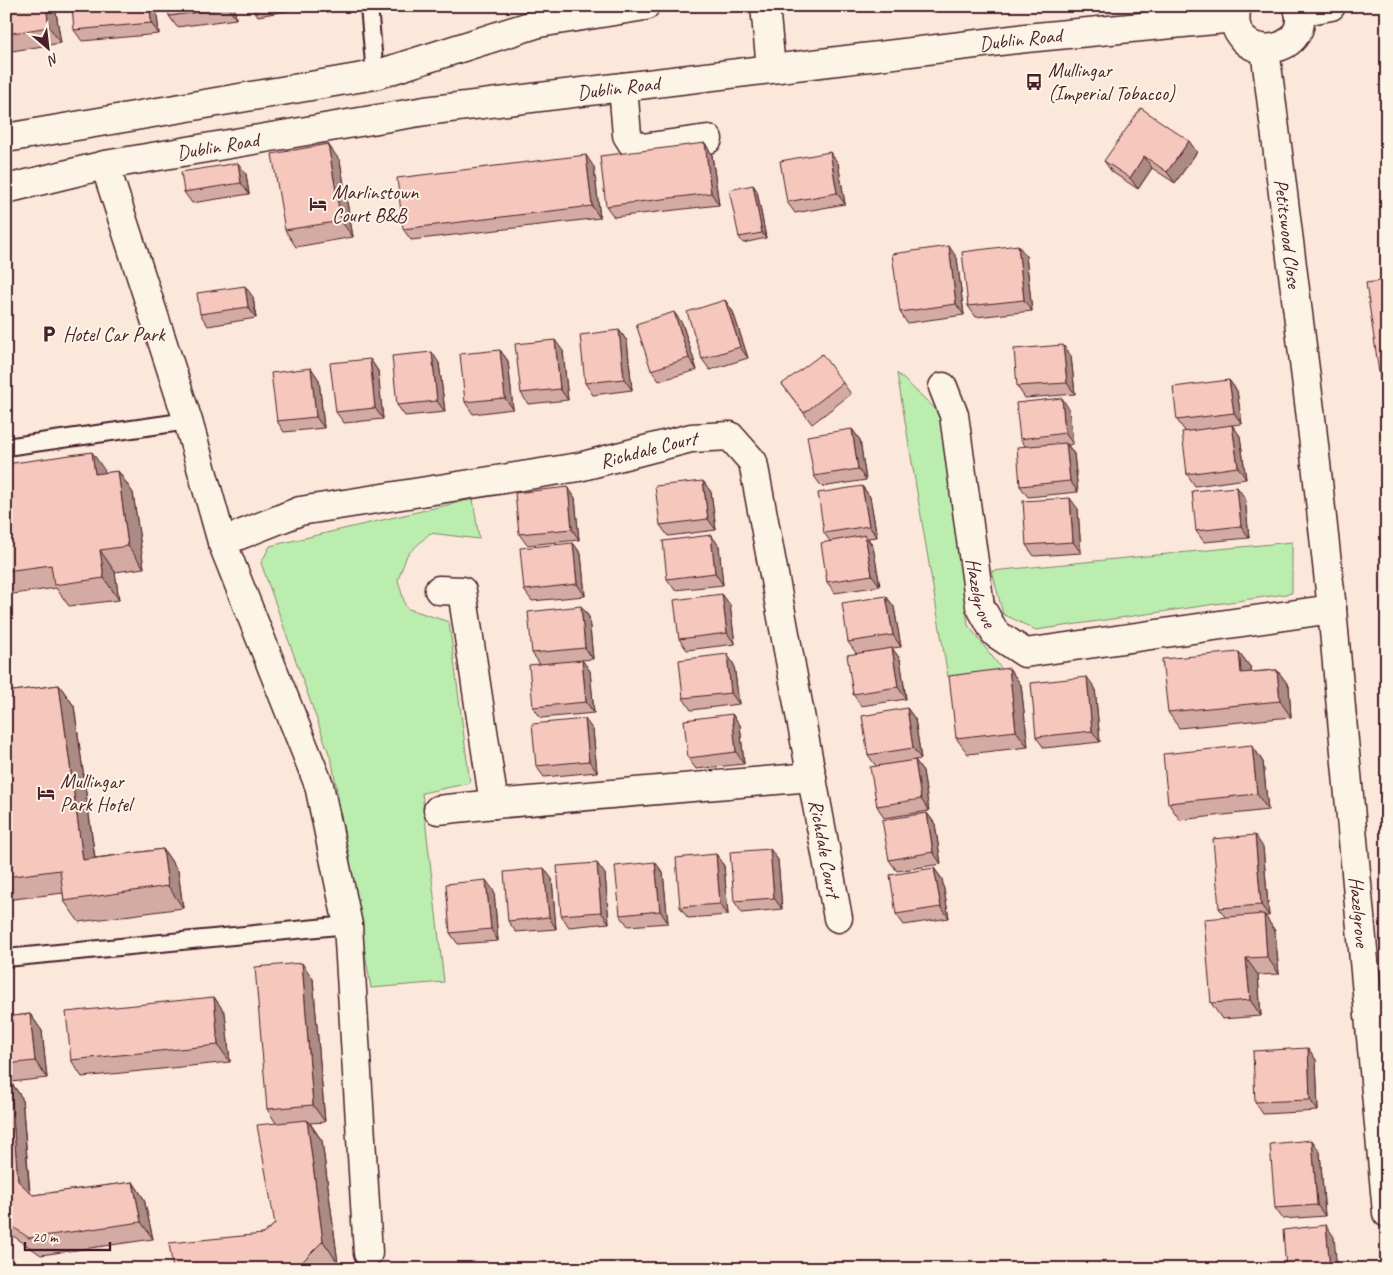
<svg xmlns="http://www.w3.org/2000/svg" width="1393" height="1275" font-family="Caveat,sans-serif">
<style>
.green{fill:#bbeeae;stroke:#82866c}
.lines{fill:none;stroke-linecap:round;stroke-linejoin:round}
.lane-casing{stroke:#4a1f2b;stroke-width:20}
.street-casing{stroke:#4a1f2b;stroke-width:31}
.secondary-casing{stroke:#4a1f2b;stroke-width:31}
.lane{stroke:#fcf5e5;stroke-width:16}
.street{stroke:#fcf5e5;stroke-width:28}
.secondary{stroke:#fcf5e5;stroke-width:28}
.wall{fill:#d4aba2;stroke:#4a1f2b}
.shaded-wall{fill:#ac8b84;stroke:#4a1f2b}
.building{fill:#f6c7bc;stroke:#4a1f2b}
.labels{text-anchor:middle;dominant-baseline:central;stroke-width:4;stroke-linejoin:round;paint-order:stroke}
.street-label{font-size:20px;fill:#4a1f2b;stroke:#fcf5e5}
.poi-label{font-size:20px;fill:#4a1f2b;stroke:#fcf5e5;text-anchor:start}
</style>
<rect width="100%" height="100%" fill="#fbe8da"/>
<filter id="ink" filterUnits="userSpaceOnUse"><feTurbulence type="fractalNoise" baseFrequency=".02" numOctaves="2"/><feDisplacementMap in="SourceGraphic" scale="10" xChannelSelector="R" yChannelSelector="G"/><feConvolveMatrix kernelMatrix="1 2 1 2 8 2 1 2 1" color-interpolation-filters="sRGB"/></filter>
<g filter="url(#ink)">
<path class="green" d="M897,373L942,415L968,625L1004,672L948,677Z
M473,499L479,539L430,533L407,555L398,580L406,608L449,622L470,783L422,793L444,982L371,988L332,762L261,563L270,546Z
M1292,542V593L1036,630L1003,614L992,571Z"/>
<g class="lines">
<g class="lane-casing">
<path id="lane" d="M369,6L375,75
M6,447L188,421
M6,958L348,925"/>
</g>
<g class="street-casing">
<g id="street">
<path d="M765,6L771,68"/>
<path id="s1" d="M1265,49L1311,418L1332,609L1387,1213"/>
<path d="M623,87L627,135L632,143L642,148L708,139"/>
<path d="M6,138L375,75L539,23L645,6"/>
<path d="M105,165L188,421L222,542L319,785L348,925L368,1253"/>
<path id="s2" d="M943,387L954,415L980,606L995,633L1025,653L1332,609"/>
<path id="s3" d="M222,542L300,511L579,467L691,438L730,436L753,462L838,918"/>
<path d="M439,590L462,591L494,804L812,777"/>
<path d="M438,810L494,804"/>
</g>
</g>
<g class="secondary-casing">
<g id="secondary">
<path d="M1237,6C1222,65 1315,60 1298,6"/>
<path d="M1299,12L1331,6"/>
<path id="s4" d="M6,189L105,165L425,111L1026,38L1235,18"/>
</g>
</g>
<use href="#lane" class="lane"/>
<use href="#street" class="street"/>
<use href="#secondary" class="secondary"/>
</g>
<path class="wall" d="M6,6H55L61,43L6,52Z
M156,6L159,34L82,41L74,30Z
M234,6L236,19L177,27L169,16Z
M251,6H315L258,16Z
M705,143L712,155L719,205L614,217L606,206Z
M1197,152L1175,183L1152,168L1138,189L1112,172L1104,161Z
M340,161L353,237L296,247L285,230Z
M838,163L845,204L795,213L787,202Z
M594,167L600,218L411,240L403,229Z
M246,174L249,194L192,203L184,192Z
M753,185L757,191L766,238L743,243L739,237Z
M1026,256L1032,311L976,317L968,306Z
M957,258L964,315L907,323L900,312Z
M253,297L256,318L208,326L200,314Z
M725,300L733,312L748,358L710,370L702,359Z
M682,323L697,370L659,381L651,370Z
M619,330L627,341L632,390L593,395L585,383Z
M1063,345L1071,356L1075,394L1025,398L1017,386Z
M500,350L508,361L513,409L473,414L465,402Z
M563,351L568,400L528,404L521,393Z
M370,359L378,371L383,419L344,423L336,412Z
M439,363L445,412L405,416L397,405Z
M311,368L319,380L324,428L284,432L277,421Z
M1229,380L1237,391L1242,424L1232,425L1240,436L1246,479L1195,486L1187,474L1185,431L1177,420Z
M843,383L851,394L812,424L782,384Z
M1069,409L1073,444L1068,445L1074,454L1078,492L1028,497L1020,486L1026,447L1020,439Z
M852,429L860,440L866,480L822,487L814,476Z
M6,464L106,473L118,471L133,493L144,568L115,572L119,600L69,606L56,588L6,595Z
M703,481L711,492L716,530L668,536L660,525Z
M862,486L870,497L877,537L868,538L873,547L880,586L835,593L827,582L830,541L824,533Z
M568,487L575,498L579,540L527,545L519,534Z
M1245,498L1249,538L1204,542L1196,531Z
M1078,509L1081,553L1034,556L1026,545Z
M711,535L719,546L723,585L675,590L667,579Z
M573,543L581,554L585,596L532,601L524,590Z
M722,594L730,605L735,644L687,650L679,639Z
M886,596L894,607L901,647L892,648L900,659L906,699L861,706L853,694L856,653L848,642Z
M581,606L589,617L593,659L582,660L590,671L594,713L541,718L533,707L540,664L532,653Z
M1239,652L1251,668V672L1277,670L1289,686L1291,717L1179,728L1168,712Z
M727,654L734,665L739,704L691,710L683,698Z
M1009,668L1021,685L1028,747L968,754L956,738Z
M59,685L74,706L95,858L163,849L178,871L183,908L79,922L64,901L63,893L6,900V692Z
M1095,688L1100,742L1044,748L1036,737Z
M907,708L915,719L921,759L915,760L923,771L929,811L884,818L877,806L876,766L868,755Z
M732,714L740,725L744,764L696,769L688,758Z
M593,730L597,772L544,777L536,766Z
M1252,745L1263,762L1268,810L1180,820L1168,803Z
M927,813L935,824L941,864L897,871L889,860Z
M1263,847L1269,916H1265L1275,931L1279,974L1258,975L1261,1016L1222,1019L1211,1003L1225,917L1219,908Z
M770,849L778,860L782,909L742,913L734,901Z
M716,854L724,866L728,915L688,918L680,907Z
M655,862L663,873L668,923L628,926L620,915Z
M934,868L942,879L949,918L904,925L896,914Z
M605,874L609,923L569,927L561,915Z
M552,879L556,929L516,932L508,921Z
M494,891L498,941L458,944L450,933Z
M313,979L325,1122L310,1123L322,1141L338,1263L332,1269H173L263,1234L275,1224L276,1123L267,1109Z
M214,997L225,1013L230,1062L82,1077L71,1060Z
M30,1014L42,1031L47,1078L11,1082L22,1098L30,1192L33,1195L133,1182L144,1199L153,1239L41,1255L6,1231V1017Z
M1308,1048L1316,1060L1318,1111L1263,1114L1255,1102Z
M1320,1152L1325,1216L1283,1219L1275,1208Z"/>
<path class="shaded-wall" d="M46,6H55L61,43L49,27Z
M150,6H156L159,34L151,23Z
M228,6H234L236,19L228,8Z
M1189,141L1197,152L1175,183L1167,172Z
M705,143L712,155L719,205L711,193Z
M328,144L340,161L353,237L341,221Z
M830,152L838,163L845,204L837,193Z
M586,155L594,167L600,218L592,206Z
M1144,156L1152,168L1138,189L1130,178Z
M238,163L246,174L249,194L241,183Z
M753,185L757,191L766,238L762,233Z
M1018,245L1026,256L1032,311L1024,300Z
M949,246L957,258L964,315L956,304Z
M245,286L253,297L256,318L248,307Z
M725,300L733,312L748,358L740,347Z
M674,312L682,323L697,370L689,358Z
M619,330L627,341L632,390L624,379Z
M555,340L563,351L568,400L560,389Z
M1063,345L1071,356L1075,394L1067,383Z
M500,350L508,361L513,409L505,398Z
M432,352L439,363L445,412L437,401Z
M370,359L378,371L383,419L375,408Z
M311,368L319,380L324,428L316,417Z
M1229,380L1237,391L1242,424L1234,413Z
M1062,398L1069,409L1073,444L1065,433Z
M1232,425L1240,436L1246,479L1238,467Z
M852,429L860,440L866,480L858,469Z
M1066,443L1074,454L1078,492L1070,481Z
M92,452L107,474H95Z
M118,471L133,493L144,568L128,546Z
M703,481L711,492L716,530L708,519Z
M862,486L870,497L877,537L869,526Z
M568,487L575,498L579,540L572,529Z
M1237,487L1245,498L1249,538L1241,526Z
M1070,498L1078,509L1081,553L1073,542Z
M711,535L719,546L723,585L715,573Z
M865,535L873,547L880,586L872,575Z
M573,543L581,554L585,596L577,584Z
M100,550L115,572L119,600L104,578Z
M722,594L730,605L735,644L727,633Z
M886,596L894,607L901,647L893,635Z
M581,606L589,617L593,659L585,648Z
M892,648L900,659L906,699L898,687Z
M1239,652L1251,668L1253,690L1241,673Z
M727,654L734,665L739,704L731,693Z
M582,660L590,671L594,713L586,702Z
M1009,668L1021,685L1028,747L1016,731Z
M1277,670L1289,686L1291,717L1280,701Z
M1087,677L1095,688L1100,742L1092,731Z
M59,685L74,706L98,881L83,860Z
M907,708L915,719L921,759L913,748Z
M732,714L740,725L744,764L736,752Z
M585,719L593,730L597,772L589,761Z
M1252,745L1263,762L1268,810L1257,794Z
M915,760L923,771L929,811L921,799Z
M927,813L935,824L941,864L933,852Z
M1255,835L1263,847L1269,916L1261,905Z
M163,849L178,871L183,908L168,886Z
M770,849L778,860L782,909L774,898Z
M716,854L724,866L728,915L720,904Z
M655,862L663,873L668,923L660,911Z
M597,863L605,874L609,923L601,912Z
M544,868L552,879L556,929L549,917Z
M934,868L942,879L949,918L941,907Z
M486,880L494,891L498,941L491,929Z
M1264,914L1275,931L1279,974L1267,957Z
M1246,958L1258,975L1261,1016L1250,1000Z
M302,963L313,979L325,1122L313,1105Z
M214,997L225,1013L230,1062L218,1045Z
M30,1014L42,1031L47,1078L35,1061Z
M1308,1048L1316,1060L1318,1111L1310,1100Z
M10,1081L22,1098L30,1198L18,1181Z
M307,1120L322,1141L338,1263L323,1241Z
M1312,1140L1320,1152L1325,1216L1317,1205Z
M133,1182L144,1199L153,1239L141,1222Z
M1326,1225L1334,1237L1337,1269H1330Z"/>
<path class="building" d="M6,6H46L49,27L6,34Z
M72,6H150L151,23L74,30Z
M168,6H228V8L169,16Z
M1141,108L1189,141L1167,172L1144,156L1130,178L1104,161Z
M705,143L711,193L606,206L600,156Z
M328,144L341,221L285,230L272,154Z
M830,152L837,193L787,202L780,161Z
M586,155L592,206L403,229L397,178Z
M238,163L241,183L184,192L181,172Z
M753,185L762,233L739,237L729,190Z
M1018,245L1024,300L968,306L962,252Z
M949,246L956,304L900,312L892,254Z
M1387,280V428L1366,283Z
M245,286L248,307L200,314L197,293Z
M725,300L740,347L702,359L687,312Z
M674,312L689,358L651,370L636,324Z
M619,330L624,379L585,383L580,335Z
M555,340L560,389L521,393L515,344Z
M1063,345L1067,383L1017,386L1014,349Z
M500,350L505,398L465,402L460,354Z
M432,352L437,401L397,405L392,356Z
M822,354L843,383L804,413L782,384Z
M370,359L375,408L336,412L330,363Z
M311,368L316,417L277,421L271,373Z
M1229,380L1234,413L1177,420L1173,387Z
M1062,398L1065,433L1020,439L1016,403Z
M1232,425L1238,467L1187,474L1182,432Z
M852,429L858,469L814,476L807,436Z
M1066,443L1070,481L1020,486L1017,447Z
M92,452L95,474L118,471L128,546L100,550L104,578L54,585L51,565L6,571V464Z
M703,481L708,519L660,525L655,486Z
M862,486L869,526L824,533L818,493Z
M568,487L572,529L519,534L515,493Z
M1237,487L1241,526L1196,531L1192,491Z
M1070,498L1073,542L1026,545L1023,501Z
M711,535L715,573L667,579L663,541Z
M865,535L872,575L827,582L821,543Z
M573,543L577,584L524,590L520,548Z
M722,594L727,633L679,639L674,600Z
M886,596L893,635L848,642L842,603Z
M581,606L585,648L532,653L528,612Z
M892,648L898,687L853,694L847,655Z
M1239,652L1241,673L1277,670L1280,701L1168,712L1162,659Z
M727,654L731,693L683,698L679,660Z
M582,660L586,702L533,707L529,665Z
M1009,668L1016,731L956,738L949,676Z
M1087,677L1092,731L1036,737L1031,683Z
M59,685L83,860L163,849L168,886L64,901L60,870L6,877V692Z
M907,708L913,748L868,755L862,716Z
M732,714L736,752L688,758L684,720Z
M585,719L589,761L536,766L532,724Z
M1252,745L1257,794L1168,803L1163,754Z
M915,760L921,799L877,806L870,767Z
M927,813L933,852L889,860L882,820Z
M1255,835L1261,905L1219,908L1213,839Z
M770,849L774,898L734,901L730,852Z
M716,854L720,904L680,907L676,858Z
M655,862L660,911L620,915L615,866Z
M597,863L601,912L561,915L557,866Z
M544,868L549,917L508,921L504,872Z
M934,868L941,907L896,914L890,875Z
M486,880L491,929L450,933L446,884Z
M1264,914L1267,957L1246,958L1250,1000L1211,1003L1204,919Z
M302,963L313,1105L267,1109L255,967Z
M214,997L218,1045L71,1060L66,1012Z
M30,1014L35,1061L6,1064V1017Z
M1308,1048L1310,1100L1255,1102L1253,1051Z
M10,1081L18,1181L33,1195L133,1182L141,1222L29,1238L6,1222V1082Z
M307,1120L323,1241L295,1269H173L169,1243L263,1234L275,1224L257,1125Z
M1312,1140L1317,1205L1275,1208L1270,1144Z
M1326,1225L1330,1269H1286L1283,1230Z"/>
</g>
<defs>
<g id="bus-bare" transform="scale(1.35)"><path d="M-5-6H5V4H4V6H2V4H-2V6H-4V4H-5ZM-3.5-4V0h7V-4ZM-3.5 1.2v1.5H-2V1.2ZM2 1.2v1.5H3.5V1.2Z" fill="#4a1f2b" stroke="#fcf5e5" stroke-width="2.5" paint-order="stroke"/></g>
<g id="hotel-bare" transform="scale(1.35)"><path d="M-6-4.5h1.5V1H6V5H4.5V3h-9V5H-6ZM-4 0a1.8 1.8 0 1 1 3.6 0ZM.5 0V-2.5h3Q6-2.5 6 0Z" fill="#4a1f2b" stroke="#fcf5e5" stroke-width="2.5" paint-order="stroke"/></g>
<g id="parking-bare" transform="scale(1.35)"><path d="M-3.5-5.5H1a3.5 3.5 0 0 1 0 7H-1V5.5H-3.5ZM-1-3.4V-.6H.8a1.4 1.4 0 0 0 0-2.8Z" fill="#4a1f2b" stroke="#fcf5e5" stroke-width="2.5" paint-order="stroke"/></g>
</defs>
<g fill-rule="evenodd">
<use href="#bus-bare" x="1034" y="82"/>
<use href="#hotel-bare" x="318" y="204"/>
<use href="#parking-bare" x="49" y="334"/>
<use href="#hotel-bare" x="46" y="793"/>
</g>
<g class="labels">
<g class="street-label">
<text stroke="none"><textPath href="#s4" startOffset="1026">Dublin Road</textPath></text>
<text stroke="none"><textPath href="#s4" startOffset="621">Dublin Road</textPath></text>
<text stroke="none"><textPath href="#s4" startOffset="216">Dublin Road</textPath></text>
<text stroke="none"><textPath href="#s1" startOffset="186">Petitswood Close</textPath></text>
<text stroke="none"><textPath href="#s3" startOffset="438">Richdale Court</textPath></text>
<text stroke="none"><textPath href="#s2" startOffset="210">Hazelgrove</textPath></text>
<text stroke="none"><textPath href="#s3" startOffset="949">Richdale Court</textPath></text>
<text stroke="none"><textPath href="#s1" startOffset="868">Hazelgrove</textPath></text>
</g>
<g class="poi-label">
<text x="1048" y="70">Mullingar<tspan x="1048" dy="23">(Imperial Tobacco)</tspan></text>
<text x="332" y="192">Marlinstown<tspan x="332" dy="23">Court B&amp;B</tspan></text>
<text x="63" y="334">Hotel Car Park</text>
<text x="60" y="781">Mullingar<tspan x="60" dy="23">Park Hotel</tspan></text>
</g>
</g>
<rect width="1393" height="1275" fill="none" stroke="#fcf5e5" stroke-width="25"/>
<rect x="12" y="12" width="1368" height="1250" fill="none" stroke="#4a1f2b" stroke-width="2" filter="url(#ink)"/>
<g transform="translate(48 48) rotate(152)" stroke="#fcf5e5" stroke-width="4" paint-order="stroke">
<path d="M0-4L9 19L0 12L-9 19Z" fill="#4a1f2b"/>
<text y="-8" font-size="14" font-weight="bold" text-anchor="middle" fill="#4a1f2b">N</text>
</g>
<path d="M25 1242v8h85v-8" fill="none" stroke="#4a1f2b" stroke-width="2.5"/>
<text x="32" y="1242" font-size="15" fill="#4a1f2b" stroke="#fcf5e5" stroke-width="4" paint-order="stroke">20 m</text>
</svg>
